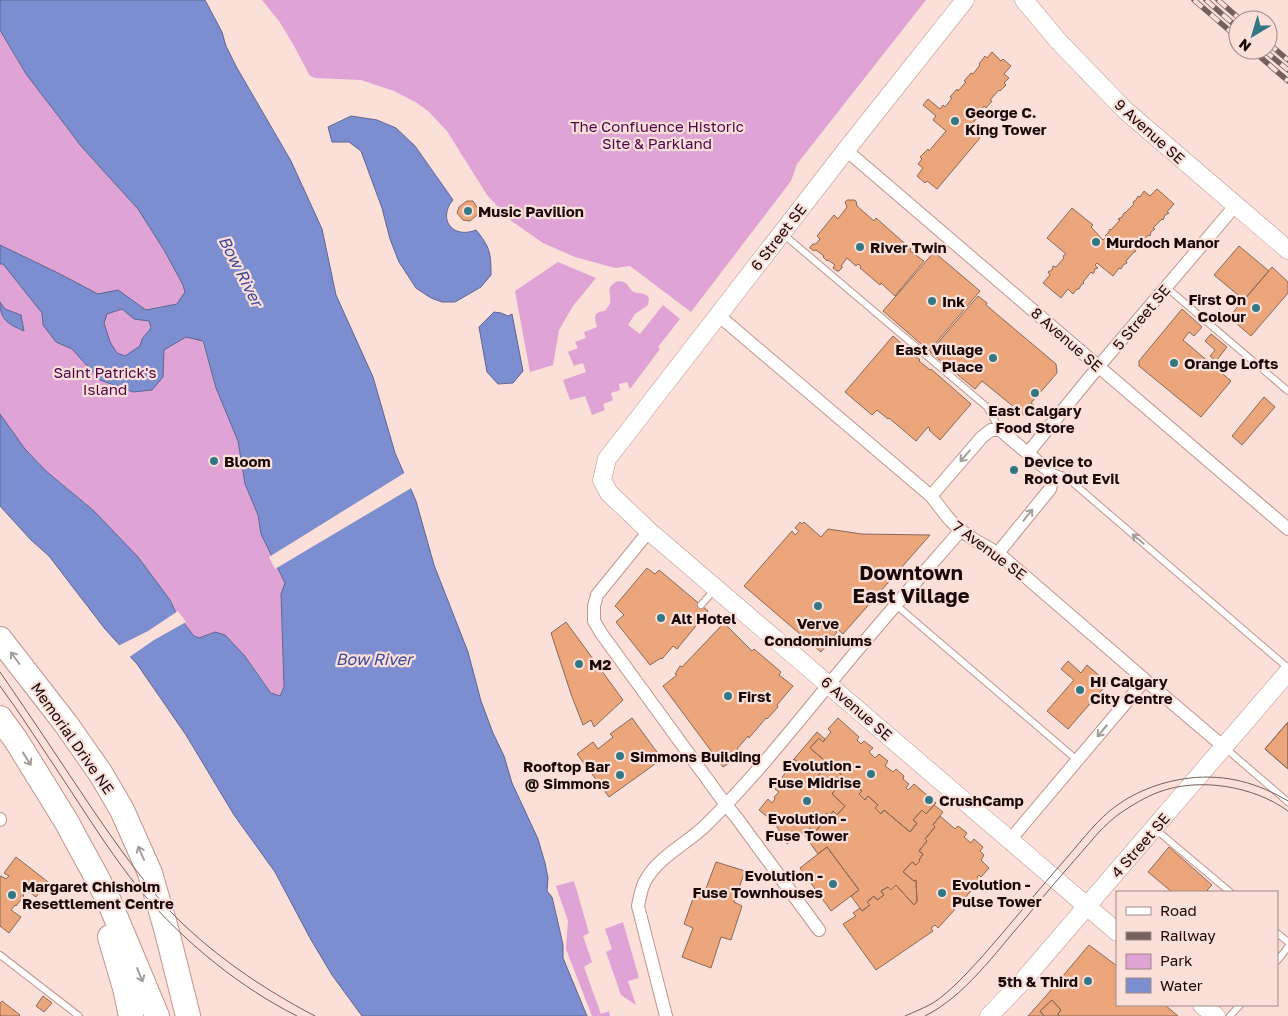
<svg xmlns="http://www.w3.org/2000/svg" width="1288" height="1016" font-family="'Golos Text',sans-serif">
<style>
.green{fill:#dfa3d6}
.water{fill:#7c8ecf;stroke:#5e6693;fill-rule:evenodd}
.pier{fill:#fbdfd9}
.building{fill:#eba67c;stroke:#8c6955}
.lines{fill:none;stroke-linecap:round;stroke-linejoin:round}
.lane-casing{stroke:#c0958c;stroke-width:8}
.street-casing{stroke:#c0958c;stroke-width:14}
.secondary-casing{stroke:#c0958c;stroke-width:19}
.highway-casing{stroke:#c0958c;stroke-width:26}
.lane{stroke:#fff;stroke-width:6}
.street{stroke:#fff;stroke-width:12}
.secondary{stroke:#fff;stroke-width:18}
.highway{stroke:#fff;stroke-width:24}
.tram{stroke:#75605d;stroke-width:1}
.rail-casing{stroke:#75605d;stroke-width:5.5}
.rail{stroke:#fbdfd9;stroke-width:4;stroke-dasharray:11;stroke-linecap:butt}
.oneway{stroke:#a39d9c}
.poi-dot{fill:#317784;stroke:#fbdfd9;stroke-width:2}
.labels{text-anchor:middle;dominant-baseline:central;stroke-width:4.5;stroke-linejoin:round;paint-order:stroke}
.poi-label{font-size:15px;font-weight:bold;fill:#190a08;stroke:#fbdfd9;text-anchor:start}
.park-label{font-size:15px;fill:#4f044a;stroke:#fbdfd9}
.street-label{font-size:15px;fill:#190a08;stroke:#fbdfd9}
.water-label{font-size:16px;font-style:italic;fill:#3a4a99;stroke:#fbdfd9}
.district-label{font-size:20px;font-weight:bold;fill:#190a08;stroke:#fbdfd9}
</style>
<rect width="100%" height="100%" fill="#fbdfd9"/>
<path class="green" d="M262,0H926L797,164L791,181L691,312L630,266L615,268L575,257L543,243L510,220L487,195L447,131L428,111L417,103L394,91L361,80L315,78L310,76L293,44L279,21Z
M0,30L26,74L69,130L80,145L138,209L164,250L183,285L202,341L216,388L238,441L245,484L258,515L261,534L285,583L281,594L284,687L280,696L272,693L244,655L215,632L199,638L194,636L176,613L138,557L94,511L46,471L25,449L0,414Z
M558,262L596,278L573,306L559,330L553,365L530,372L515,291Z
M618,281C630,282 627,288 634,292C641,295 643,291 649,298L648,305L635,314L628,325L640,334L663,305L680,319L658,347L660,349L630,389L627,382L619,384L620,390L611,393L613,400L603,404L605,410L592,415L585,396L570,400L563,380L586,372L583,363L574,366L568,352L578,348L575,342L586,338L584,332L597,327C594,317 593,312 605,311C607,308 609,306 610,303C612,292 604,288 618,281Z
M574,881L589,933L583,936L592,962L584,967L601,1014L609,1011L610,1016H592L566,949L568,921L556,886Z
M623,922L639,978L628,981L636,1005L621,995L606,952L612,949L605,929Z"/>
<path class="water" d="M0,0H205L222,32L226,46L237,68L291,161L322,229L336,295L373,377L395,453L416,501L434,565L468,652L481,701L493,733L504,756L512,783L538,839L545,863L548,878L547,891L552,897L559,927L563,945V958L587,1016H362L332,975L310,938L275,872L234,815L186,735L137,664L105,629L49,556L31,540L0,506V414L25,449L46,471L94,511L138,557L170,600L176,613L194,636L199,638L215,632L225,635L244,655L271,693L280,696L284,687L281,594L285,583L261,534L258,515L245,484L238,441L216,388L203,341L186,337L164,350L163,377L152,390L133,392L100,380L72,349L56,342L43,325L42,313L3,264H0V245L58,273L98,294L118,290L146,310L177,304L185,292L183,285L164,250L138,209L80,145L69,130L26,74L0,30ZM122,309L134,319L149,321L151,328L142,339L140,346L125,356L117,353L110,342L104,323L107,314Z
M351,116L377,120L396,128L415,146L453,200C443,211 444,228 460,232C466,233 471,232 476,230C490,247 491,253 491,275L481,287L455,302H442L431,298L416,288L399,262L390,239L382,208L361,151L349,142H332L328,127Z
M0,302L5,309L21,315L24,331C8,324 0,320 0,302Z
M494,312L501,313L508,316L512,314L523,371L513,383L498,384L487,372L479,327Z"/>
<path class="pier" d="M406,472L413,487L275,569L269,557Z
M178,611L186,622L154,640L128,658L118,646L148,631Z"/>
<path class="building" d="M992,52L1001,61L1003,59L1011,66L1004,74L1009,78L1004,83L1006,85L1000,91L999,90L990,100L992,101L986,108L984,106L976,116L978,117L972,124L970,123L966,128L969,130L970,129L980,138L937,189L927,181L925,183L917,176L923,168L918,164L922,159L920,157L928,149L929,151L946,131L933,120L936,116L923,105L928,99L940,109L943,105L945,107L952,98L950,97L957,89L958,91L966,82L964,81L971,73L973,74L980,65L979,64L985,56L987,58Z
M1157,189L1174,204L1167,212L1169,213L1165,215L1163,220L1162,219L1153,228L1155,229L1151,232L1150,236L1148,235L1140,245L1141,246L1137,248L1135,252H1134L1126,261L1127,263L1123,265L1121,269L1119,268L1113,276L1097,263L1095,265L1098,268L1095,269L1093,274L1091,272L1083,282L1084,283L1081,285L1079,289H1077L1073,294L1068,289L1061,298L1043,283L1050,275L1048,272L1052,270L1053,266L1056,267L1064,258L1063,256L1066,254L1047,238L1072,208L1093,225L1091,227L1103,240L1106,237L1105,236L1108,233L1110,229L1111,230L1120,220L1118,219L1122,217L1124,213H1125L1134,204L1133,202L1136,200L1138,196L1140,197L1144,191L1150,196Z
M847,200H854L856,201L857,206L874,221L876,218L911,249L910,251L924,261L895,296L881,283L880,285L860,268L861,266L858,264L856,266L847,258L841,266H842V268L839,271H837L833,268L835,265L828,260L827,261L823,257L824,256L816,250L814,251L810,248V247L813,244H816L820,239L817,236L834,215L838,219L847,207L845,202Z
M467,201H473L478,209L477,215L470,221L463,220L457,213L459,207Z
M1239,246L1269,271L1244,300L1214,275Z
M934,252L980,291L929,351L883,311Z
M1272,267L1288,282V293L1251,336L1229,317Z
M978,296L987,303L986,305L1056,364L1057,373L1031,403L1034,405L1025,416L982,381L975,389L930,352Z
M1182,309L1202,327L1194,336L1189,332L1183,340L1231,381L1201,417L1139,366V361Z
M1211,334L1227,347L1216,361L1210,356L1215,350L1205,341Z
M893,336L920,360L919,361L930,370L931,369L971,404L940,440L929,430L930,429L928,427L916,441L889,418L888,419L877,410L872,415L845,392Z
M1264,397L1275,407L1242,445L1232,436Z
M800,522L802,524L804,522L821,537L828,529L862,534L930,535L843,634L833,625L832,628L837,632L821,652L744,586L792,531L795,535L799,531L795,528Z
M647,568L655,574L659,570L708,611L677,649L673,646L662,659L661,658L650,665L616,622L624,615L615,606Z
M566,622L623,700L594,727L591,720L583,725L571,694L551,633Z
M724,623L752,651L754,649L781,672L779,675L793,686L777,705L778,707L767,719L766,718L749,738L748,736L737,749L742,755L723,767L663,686L677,675L675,674L680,666L682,667Z
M1068,661L1081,673L1087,665L1108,683L1068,729L1047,711L1074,680L1061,669Z
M632,718L662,759L609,797L577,754L593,742L598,749L613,737L610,734Z
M838,718L859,737L857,740L861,744L864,741L873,748L869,752L875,758L879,754L888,761L885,766L893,772L896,769L904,776L903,779L909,784L906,788L908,790L914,784L936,803L926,814L922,810L913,820L917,823L910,832L884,810L881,814L875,808L878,805L868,796L865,800L859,794L862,791L851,783L849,786L841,780L844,777L810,748L819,738L823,742L831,732L828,729Z
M1288,722V769L1265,749Z
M1288,722V769L1265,749Z
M817,732L825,739L823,742L819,738L810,748L844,777L841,780L849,786L851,783L862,791L859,794L865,800L868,796L878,805L875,808L881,814L884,810L910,832L917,823L913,820L922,810L926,814L934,805L943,812L933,825L935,827L925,839L927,841L919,851L923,854L919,860L920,861L916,865L912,862L903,872L914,881L916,880L917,901L914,905L896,885L891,890L888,887L881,891L884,895L877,900L874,896L867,902L870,905L862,911L851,896L859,890L827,847L818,854L803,833L810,828L815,832L824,821L821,819L827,813L830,816L833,811L837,815L845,806L832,794L837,787L828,779L825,782L818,776L821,772L812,765L808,771L794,759Z
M794,759L808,771L812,765L821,772L818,776L825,782L828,779L837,787L832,794L845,806L837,815L833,811L830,816L827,813L821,819L824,821L815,832L810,828L787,844L782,838L783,837L771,817L770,819L759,810L768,799L772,803L775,799L774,797L779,792L775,789L784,779L782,777L787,771L785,769Z
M940,816L955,829L958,826L967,833L964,837L971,843L974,839L983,847L980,851L984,855L981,860L989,868L981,877L979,875L977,877L980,880L959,905L938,928L935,925L931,928L933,931L876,970L843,924L856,916L853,913L860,908L862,911L870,905L867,902L874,896L877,900L884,895L881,891L888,887L891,890L896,885L914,905L917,901L916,880L914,881L903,872L912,862L916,865L920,861L919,860L923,854L919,851L927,841L925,839L935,827L933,825Z
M827,847L859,890L831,911L800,868Z
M1169,847L1212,885L1207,890L1210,892H1172L1148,872Z
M16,857L48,882L36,897L26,890L23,895L24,896L16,906L15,905L11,910L21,917L9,933L0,926V877L1,876L6,879L9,876L4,873Z
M716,862L745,871L734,902L742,906L731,940L721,937L711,968L682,957L693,928L684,924L696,890L705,891Z
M1089,945L1117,966V1005H1165L1178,1016H1059L1058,1014L1061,1010L1052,1000L1040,1011L1044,1016H1028L1046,996Z
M43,996L52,1003L44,1012L36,1006Z
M1052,1000L1061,1010L1058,1014L1059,1016H1044L1040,1011Z
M2,1001L20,1015L19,1016H0V1003Z"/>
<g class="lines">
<g class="lane-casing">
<path id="lane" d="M783,234L987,407L1000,430
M1166,287L1288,391
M1049,471L1065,476L1288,668
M701,605L715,589
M896,605L1077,760
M1224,747L1288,802
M1154,828L1230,892
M1277,933L1288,942
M0,955L79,1016
M1277,961L1288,947
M1230,1016L1240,1005"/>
</g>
<g class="street-casing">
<path id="street" d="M846,150L1288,529
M718,315L931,496C938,504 944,514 951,521C964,535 981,544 998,553L1151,685L1224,747
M1028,453L1099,366L1235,206
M931,496L982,437L991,430H1000L1049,471L1052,480L1050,489L998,553
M649,531L597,595L594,606V621L601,633L726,805L736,817L819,930
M0,820V819
M1010,840L1145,680
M666,1016L638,906C640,897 641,886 647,878C660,856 688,843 706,825C756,776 800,719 845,665C883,619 922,575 961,530"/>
</g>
<g class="secondary-casing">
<path id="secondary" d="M965,0L846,150L607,459L602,480L609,493L649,531L1117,932
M1024,0L1060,43L1126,111L1288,250
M1202,1005L1216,1016
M989,1016L1021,983L1288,672"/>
</g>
<g class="highway-casing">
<path id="highway" d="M0,639L66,724L101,774L122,810L150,873L167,932L188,1016
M0,718L16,740L66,821L96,876L109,901L157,1016
M110,937L125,988L131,1016"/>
</g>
<use href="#lane" class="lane"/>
<use href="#street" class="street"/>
<use href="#secondary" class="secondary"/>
<use href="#highway" class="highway"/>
<path class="tram" d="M0,672C32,718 62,764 93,810C117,845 141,879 169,910C210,953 263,989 315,1016
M0,686L15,707C38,741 61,776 84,811C103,840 123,870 146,897C187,944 241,988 297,1016
M905,1016C914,1012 924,1008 933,1003C951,991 966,974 980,959C1010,925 1039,889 1069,855C1083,839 1099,818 1116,806C1138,790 1164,781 1190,778C1226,774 1258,783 1288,801
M925,1016C965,996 995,953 1024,920C1048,890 1074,861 1099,832C1105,826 1112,819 1119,814C1131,806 1145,797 1159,792C1199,777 1254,786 1288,811"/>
<g class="rail-casing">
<path id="rail" d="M1194,0L1238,38
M1206,0L1238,28
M1218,0L1241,20
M1268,43L1288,60
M1252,50L1288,81
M1264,50L1288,70"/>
</g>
<use href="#rail" class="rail"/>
</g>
<defs><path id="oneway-shaft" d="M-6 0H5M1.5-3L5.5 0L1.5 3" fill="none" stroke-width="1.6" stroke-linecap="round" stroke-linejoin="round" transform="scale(1.25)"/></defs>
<g class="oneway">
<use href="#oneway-shaft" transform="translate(965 456) rotate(131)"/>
<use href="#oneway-shaft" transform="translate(1028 515) rotate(-51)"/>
<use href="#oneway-shaft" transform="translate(1138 539) rotate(-140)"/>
<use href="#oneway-shaft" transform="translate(15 658) rotate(-127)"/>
<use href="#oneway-shaft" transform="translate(1102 731) rotate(130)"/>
<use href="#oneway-shaft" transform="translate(27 759) rotate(58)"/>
<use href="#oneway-shaft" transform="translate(141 853) rotate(-114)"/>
<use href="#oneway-shaft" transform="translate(140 975) rotate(67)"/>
</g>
<g class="poi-dot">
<circle cx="955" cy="121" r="5"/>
<circle cx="468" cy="211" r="5"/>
<circle cx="1096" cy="242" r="5"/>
<circle cx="860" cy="247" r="5"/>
<circle cx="932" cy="301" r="5"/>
<circle cx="1256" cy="308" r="5"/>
<circle cx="993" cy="358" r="5"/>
<circle cx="1174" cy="363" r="5"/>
<circle cx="1035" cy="393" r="5"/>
<circle cx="214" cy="461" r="5"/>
<circle cx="1014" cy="470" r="5"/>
<circle cx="818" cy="606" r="5"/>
<circle cx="661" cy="618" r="5"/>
<circle cx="579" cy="664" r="5"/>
<circle cx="1080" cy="690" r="5"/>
<circle cx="728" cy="696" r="5"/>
<circle cx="620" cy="756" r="5"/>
<circle cx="871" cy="774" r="5"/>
<circle cx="620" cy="775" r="5"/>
<circle cx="929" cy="800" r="5"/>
<circle cx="807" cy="801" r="5"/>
<circle cx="833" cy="884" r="5"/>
<circle cx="942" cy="893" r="5"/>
<circle cx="12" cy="895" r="5"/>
<circle cx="1088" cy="981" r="5"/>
</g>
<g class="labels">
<g class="poi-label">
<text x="965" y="112">George C.<tspan x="965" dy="17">King Tower</tspan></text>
<text x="478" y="211">Music Pavilion</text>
<text x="1106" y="242">Murdoch Manor</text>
<text x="870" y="247">River Twin</text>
<text x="1246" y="299" text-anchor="end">First On<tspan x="1246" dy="17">Colour</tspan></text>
<text x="942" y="301">Ink</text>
<text x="983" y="349" text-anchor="end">East Village<tspan x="983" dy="17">Place</tspan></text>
<text x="1184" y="363">Orange Lofts</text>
<text x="1035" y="410" text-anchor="middle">East Calgary<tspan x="1035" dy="17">Food Store</tspan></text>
<text x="224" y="461">Bloom</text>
<text x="1024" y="461">Device to<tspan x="1024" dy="17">Root Out Evil</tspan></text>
<text x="671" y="618">Alt Hotel</text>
<text x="818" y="623" text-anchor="middle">Verve<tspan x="818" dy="17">Condominiums</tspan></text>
<text x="589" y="664">M2</text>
<text x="1090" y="681">HI Calgary<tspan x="1090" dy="17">City Centre</tspan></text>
<text x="738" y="696">First</text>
<text x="630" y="756">Simmons Building</text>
<text x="861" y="765" text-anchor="end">Evolution -<tspan x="861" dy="17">Fuse Midrise</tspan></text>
<text x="610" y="766" text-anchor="end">Rooftop Bar<tspan x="610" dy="17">@ Simmons</tspan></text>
<text x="939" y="800">CrushCamp</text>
<text x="807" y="818" text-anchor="middle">Evolution -<tspan x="807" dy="17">Fuse Tower</tspan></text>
<text x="823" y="875" text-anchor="end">Evolution -<tspan x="823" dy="17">Fuse Townhouses</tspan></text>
<text x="952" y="884">Evolution -<tspan x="952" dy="17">Pulse Tower</tspan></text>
<text x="22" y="886">Margaret Chisholm<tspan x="22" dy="17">Resettlement Centre</tspan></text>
<text x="1078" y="981" text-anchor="end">5th &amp; Third</text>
</g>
<g class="park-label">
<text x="657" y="126">The Confluence Historic<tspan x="657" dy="17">Site &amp; Parkland</tspan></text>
<text x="105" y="372">Saint Patrick's<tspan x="105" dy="17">Island</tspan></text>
</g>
<g class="street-label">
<text transform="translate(1150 131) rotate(42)">9 Avenue SE</text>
<text transform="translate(778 237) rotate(-52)">6 Street SE</text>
<text transform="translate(1141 317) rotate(-50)">5 Street SE</text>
<text transform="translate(1067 339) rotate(41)">8 Avenue SE</text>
<text transform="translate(990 550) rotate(37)">7 Avenue SE</text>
<text transform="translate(857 708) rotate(41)">6 Avenue SE</text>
<text transform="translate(73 738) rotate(55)">Memorial Drive NE</text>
<text transform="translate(1140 845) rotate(-49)">4 Street SE</text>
</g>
<g class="water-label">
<text transform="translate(241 271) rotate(63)">Bow River</text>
<text x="374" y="659">Bow River</text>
</g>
<g class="district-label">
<text x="911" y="572">Downtown<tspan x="911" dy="23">East Village</tspan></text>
</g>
</g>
<rect x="1116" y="891" width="162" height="115" fill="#fbdfd9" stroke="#a18a85"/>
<rect x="1126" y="907" width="25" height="8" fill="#ffffff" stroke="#a18a85"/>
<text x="1160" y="916" font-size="15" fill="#190a08">Road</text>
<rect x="1126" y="932" width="25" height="8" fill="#75605d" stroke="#a18a85"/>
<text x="1160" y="941" font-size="15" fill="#190a08">Railway</text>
<rect x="1126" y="954" width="25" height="15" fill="#dfa3d6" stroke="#a18a85"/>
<text x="1160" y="966" font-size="15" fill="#190a08">Park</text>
<rect x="1126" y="978" width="25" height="15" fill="#7c8ecf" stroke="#a18a85"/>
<text x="1160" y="991" font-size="15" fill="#190a08">Water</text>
<g transform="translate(1253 35) rotate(218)"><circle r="24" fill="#fbdfd9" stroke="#a18a85"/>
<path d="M0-4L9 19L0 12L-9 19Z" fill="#317784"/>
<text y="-8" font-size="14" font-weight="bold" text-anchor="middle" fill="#190a08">N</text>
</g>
</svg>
